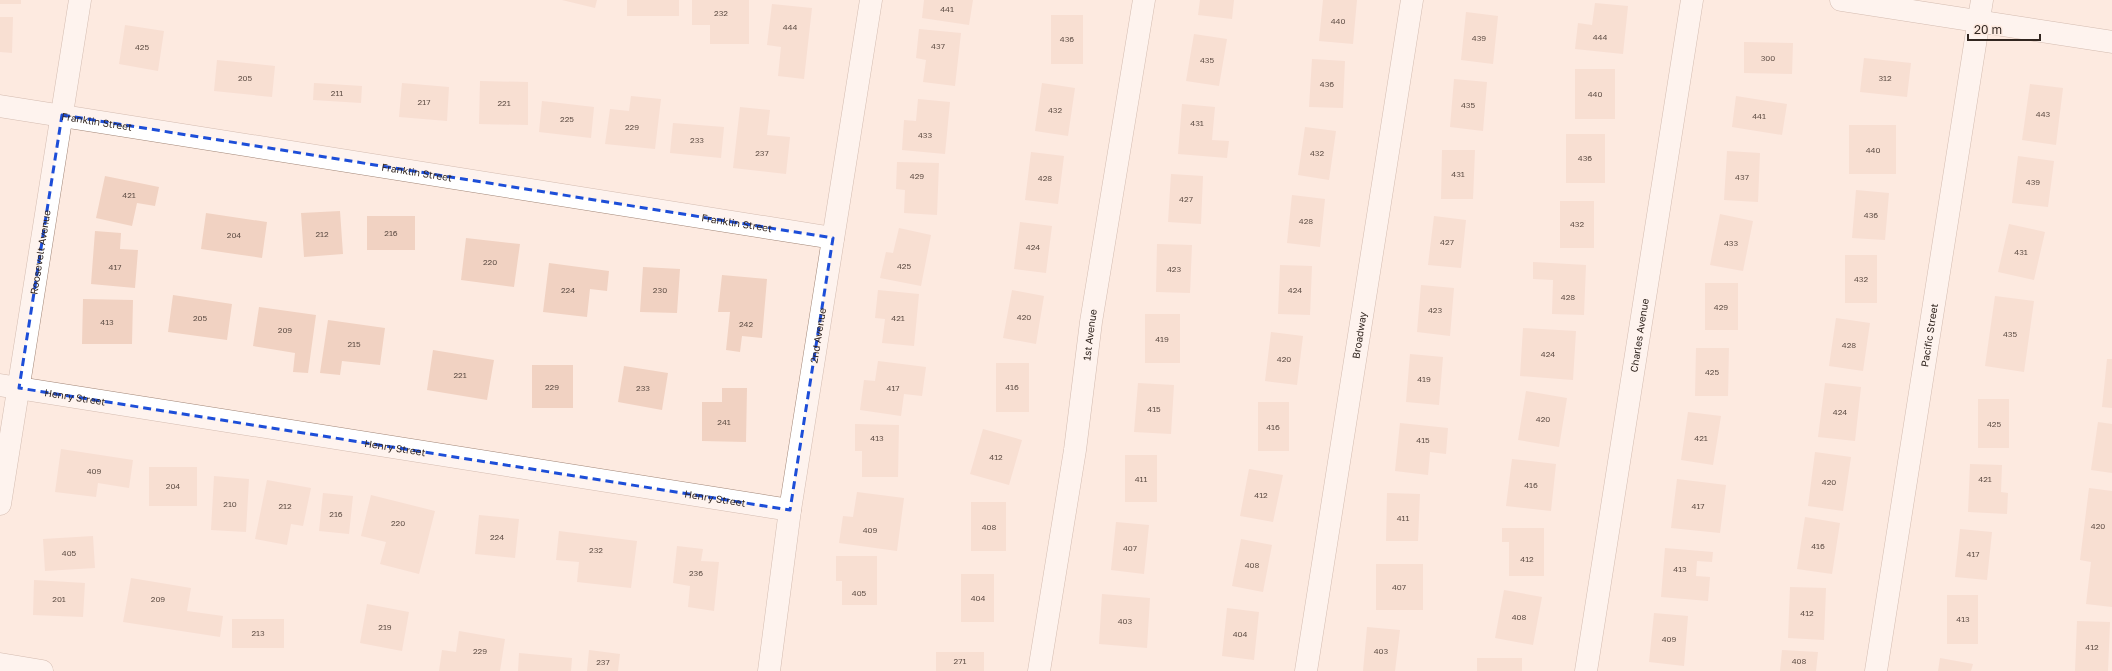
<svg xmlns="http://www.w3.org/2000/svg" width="2112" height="671" font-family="'Golos Text',sans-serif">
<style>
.building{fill:#f1d2c2}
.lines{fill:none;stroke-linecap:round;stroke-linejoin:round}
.minor-casing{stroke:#a18576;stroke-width:23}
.minor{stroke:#fff;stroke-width:22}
.marked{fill:none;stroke:#1d4ed8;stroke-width:3;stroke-dasharray:8 5;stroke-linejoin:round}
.labels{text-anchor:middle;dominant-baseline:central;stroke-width:3;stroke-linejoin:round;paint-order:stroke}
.number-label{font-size:8px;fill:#625148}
.street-label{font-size:10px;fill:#322620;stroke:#fdeae0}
</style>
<rect width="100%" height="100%" fill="#fdeae0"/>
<path class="building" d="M0,0H21V4H0Z
M562,0H597L595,8Z
M627,0H679V16H627Z
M692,0H749V44H710V25H692Z
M924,0H973L969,25L922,18Z
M1200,0H1234L1232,19L1198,15Z
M1323,0H1357L1353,44L1319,41Z
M1595,3L1628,6L1623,54L1575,49L1578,23L1592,25Z
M772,4L812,8L804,79L778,76L781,47L767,45Z
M1466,12L1498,16L1493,64L1461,60Z
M1051,15H1083V64H1051Z
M0,17H13L12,53L0,52Z
M125,25L164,31L158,71L119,64Z
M919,29L961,33L955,86L923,82L926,60L916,58Z
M1194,34L1227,39L1219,86L1186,81Z
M1744,42L1793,43L1792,74L1744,73Z
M1864,58L1911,63L1907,97L1860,92Z
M1312,59L1345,61L1343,108L1309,107Z
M217,60L275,66L272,97L214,91Z
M1575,69H1615V119H1575Z
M1454,79L1487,82L1483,131L1450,127Z
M480,81L528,82V125L479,124Z
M314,83L362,86L361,103L313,100Z
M402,83L449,87L447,121L399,117Z
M1042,83L1075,88L1068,136L1035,131Z
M2030,84L2063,88L2056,145L2022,140Z
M631,96L661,99L655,149L605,144L610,109L629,111Z
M1736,96L1787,104L1782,135L1732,127Z
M918,99L950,102L945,154L902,150L904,120L916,121Z
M542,101L594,107L591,138L539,132Z
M1182,104L1215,107L1212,140L1229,141L1227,158L1178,154Z
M740,107L770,110L767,135L790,137L786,174L733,168Z
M673,123L724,127L721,158L670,153Z
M1849,125H1896V174H1849Z
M1305,127L1336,131L1329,180L1298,175Z
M1566,134H1605V183H1566Z
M1442,150H1475L1473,199H1441Z
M1727,151L1760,153L1758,202L1724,200Z
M1031,152L1064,156L1058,204L1025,200Z
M2018,156L2054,161L2048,207L2012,203Z
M897,162L939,163L937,215L904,213L905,190L896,189Z
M1171,174L1203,176L1201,224L1168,222Z
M105,176L159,187L155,206L137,203L132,226L96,218Z
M1856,190L1889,193L1885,240L1852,238Z
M1292,195L1325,199L1320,247L1287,243Z
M1560,201H1594V248H1560Z
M340,211L343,254L304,257L301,213Z
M206,213L267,222L262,258L201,249Z
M1720,214L1753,221L1743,271L1710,265Z
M367,216H415V250H367Z
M1434,216L1466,220L1461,268L1428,265Z
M1020,222L1052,226L1046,273L1014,269Z
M2009,224L2045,232L2034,280L1998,272Z
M899,228L931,235L921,286L880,278L886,252L893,253Z
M95,231L121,233L120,249L138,250L135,288L91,284Z
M466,238L520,244L514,287L461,280Z
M1157,244L1192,245L1190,293L1156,292Z
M1845,255H1877V303H1845Z
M1533,262L1586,265L1584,315L1552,314L1553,280L1533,279Z
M549,263L609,271L607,291L590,289L587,317L543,312Z
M1280,265L1312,266L1310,315L1278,314Z
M643,267L680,269L677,313L640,312Z
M722,275L767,279L762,338L742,336L740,352L726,350L730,312H718Z
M1705,283H1738V330H1705Z
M1421,285L1454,288L1450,336L1417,332Z
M878,290L919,294L914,346L882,343L885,319L875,318Z
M1012,290L1044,296L1036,344L1003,338Z
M173,295L232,304L227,340L168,332Z
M1995,296L2034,301L2024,372L1985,366Z
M83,299L133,300L132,344H82Z
M259,307L316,315L308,373L293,372L295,353L253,346Z
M1145,314H1180V363H1145Z
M1836,318L1870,323L1863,371L1829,366Z
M328,320L385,328L380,365L342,361L340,375L320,373Z
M1523,328L1576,331L1573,380L1520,376Z
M1271,332L1303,336L1297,385L1265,381Z
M1696,348H1729L1728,396H1695Z
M433,350L494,360L487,400L427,390Z
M1410,354L1443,357L1439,405L1406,402Z
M2107,359H2112V408L2102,407Z
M878,361L926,367L922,396L904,394L901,416L860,410L864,380L875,381Z
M996,363H1029V412H996Z
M532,365H573V408H532Z
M624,366L668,373L662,410L618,402Z
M1138,383L1174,385L1171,434L1134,432Z
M1825,383L1861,387L1855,441L1818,437Z
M722,388H747L746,442L702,441V402H722Z
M1526,391L1567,398L1559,447L1518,440Z
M1978,399H2009V448H1978Z
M1258,402H1289V451H1258Z
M1688,412L1721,416L1713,465L1681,460Z
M2098,422L2112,424V473L2091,470Z
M1400,423L1448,428L1446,454L1430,452L1428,475L1395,471Z
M855,424L899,425L898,477H862V451H855Z
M983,429L1022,440L1009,485L970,474Z
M61,449L133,460L129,488L98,483L96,497L55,492Z
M1815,452L1851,457L1843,511L1808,506Z
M1125,455H1157V502H1125Z
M1512,459L1556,464L1551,511L1506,506Z
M1970,464L2002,465L2001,492L2008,493L2007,514L1968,512Z
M149,467H197V506H149Z
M1249,469L1283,475L1273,522L1240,516Z
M214,476L249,479L246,532L211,530Z
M1677,479L1726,485L1720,533L1671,528Z
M267,480L311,488L303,526L291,524L287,545L255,539Z
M2089,488L2112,491V607L2086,604L2091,562L2080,560Z
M857,492L904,498L897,551L839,543L843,516L853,517Z
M323,493L353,496L349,534L319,531Z
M1387,493L1420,494L1418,541H1386Z
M371,495L435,511L419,574L380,564L386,542L361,536Z
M971,502H1006V551H971Z
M479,515L519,519L515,558L475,554Z
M1805,517L1840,523L1832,574L1797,569Z
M1116,522L1149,525L1144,574L1111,570Z
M1502,528H1544V576H1509V542H1502Z
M1960,529L1992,532L1987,580L1955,577Z
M559,531L637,541L631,588L577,582L579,562L556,560Z
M93,536L95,568L45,571L43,539Z
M1241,539L1272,545L1263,592L1232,586Z
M677,546L703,549L701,561L719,562L714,611L688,607L690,586L673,583Z
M1665,548L1713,552L1712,562L1697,561L1696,576L1710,577L1708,601L1661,597Z
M836,556H877V605H842V581H836Z
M1376,564H1423V610H1376Z
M961,574H994V622H961Z
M131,578L191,588L187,611L223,616L220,637L123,622Z
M34,580L85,583L83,617L33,615Z
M1790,587L1826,588L1824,640L1788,638Z
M1504,590L1542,597L1533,645L1495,638Z
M1102,594L1150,598L1147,648L1099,644Z
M1947,595H1978V644H1947Z
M367,604L409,612L402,651L360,643Z
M1227,608L1259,612L1254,660L1222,656Z
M1654,613L1688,616L1684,666L1649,662Z
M232,619H284V648H232Z
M2077,621L2110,622L2108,671H2075Z
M1367,627L1400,630L1395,671H1363Z
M459,631L505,639L500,671H439L442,650L456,652Z
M589,650L620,654L618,671H587Z
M1782,650L1818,652L1816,671H1780Z
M936,652H984V671H936Z
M519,653L572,658L571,671H518Z
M1477,658H1522V671H1477Z
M1940,658L1973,664L1971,671H1938Z"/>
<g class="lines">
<g class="minor-casing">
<g id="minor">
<path d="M1841,0L2112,42"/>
<path id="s1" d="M0,106L833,238"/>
<path id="s2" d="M0,385L790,510"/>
<path id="s3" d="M0,504L80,0"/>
<path d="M0,664L42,671"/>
<path id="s4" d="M769,671L790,510L871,0"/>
<path id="s5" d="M1039,671L1075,450L1091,322L1144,0"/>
<path id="s6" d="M1306,671L1412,0"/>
<path id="s7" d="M1586,671L1692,0"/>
<path id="s8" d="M1876,671L1982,0"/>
</g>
</g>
<use href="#minor" class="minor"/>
</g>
<path d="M0 0H2112V671H0ZM62,115L833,238L790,510L19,388Z" fill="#fdeae0" fill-opacity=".55" fill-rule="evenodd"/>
<path class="marked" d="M62,115L833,238L790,510L19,388Z"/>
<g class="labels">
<g class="number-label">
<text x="947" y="9">441</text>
<text x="721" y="13">232</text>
<text x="1338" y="21">440</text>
<text x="790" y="27">444</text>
<text x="1600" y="37">444</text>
<text x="1479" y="38">439</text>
<text x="1067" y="39">436</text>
<text x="938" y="46">437</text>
<text x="142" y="47">425</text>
<text x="1768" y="58">300</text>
<text x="1207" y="60">435</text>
<text x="245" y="78">205</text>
<text x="1885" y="78">312</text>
<text x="1327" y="84">436</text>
<text x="337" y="93">211</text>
<text x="1595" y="94">440</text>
<text x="424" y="102">217</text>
<text x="504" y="103">221</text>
<text x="1468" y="105">435</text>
<text x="1055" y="110">432</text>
<text x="2043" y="114">443</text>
<text x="1759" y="116">441</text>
<text x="567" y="119">225</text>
<text x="1197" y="123">431</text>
<text x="632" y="127">229</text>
<text x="925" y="135">433</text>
<text x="697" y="140">233</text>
<text x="1873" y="150">440</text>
<text x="762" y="153">237</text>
<text x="1317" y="153">432</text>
<text x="1585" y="158">436</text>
<text x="1458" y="174">431</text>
<text x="917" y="176">429</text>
<text x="1742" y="177">437</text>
<text x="1045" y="178">428</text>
<text x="2033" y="182">439</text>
<text x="129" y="195">421</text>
<text x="1186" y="199">427</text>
<text x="1871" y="215">436</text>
<text x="1306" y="221">428</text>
<text x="1577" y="224">432</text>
<text x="391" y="233">216</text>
<text x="322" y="234">212</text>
<text x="234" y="235">204</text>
<text x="1447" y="242">427</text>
<text x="1731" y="243">433</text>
<text x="1033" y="247">424</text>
<text x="2021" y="252">431</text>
<text x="490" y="262">220</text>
<text x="904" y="266">425</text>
<text x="115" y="267">417</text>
<text x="1174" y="269">423</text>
<text x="1861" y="279">432</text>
<text x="568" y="290">224</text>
<text x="660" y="290">230</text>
<text x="1295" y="290">424</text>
<text x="1568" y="297">428</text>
<text x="1721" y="307">429</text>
<text x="1435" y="310">423</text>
<text x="1024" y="317">420</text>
<text x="200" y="318">205</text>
<text x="898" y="318">421</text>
<text x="107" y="322">413</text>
<text x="746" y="324">242</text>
<text x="285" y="330">209</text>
<text x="2010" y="334">435</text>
<text x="1162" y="339">419</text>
<text x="354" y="344">215</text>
<text x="1849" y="345">428</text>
<text x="1548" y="354">424</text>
<text x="1284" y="359">420</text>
<text x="1712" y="372">425</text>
<text x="460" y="375">221</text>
<text x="1424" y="379">419</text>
<text x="552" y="387">229</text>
<text x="1012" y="387">416</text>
<text x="643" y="388">233</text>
<text x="893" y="388">417</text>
<text x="1154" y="409">415</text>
<text x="1840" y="412">424</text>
<text x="1543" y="419">420</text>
<text x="724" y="422">241</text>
<text x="1994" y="424">425</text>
<text x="1273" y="427">416</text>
<text x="877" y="438">413</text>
<text x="1701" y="438">421</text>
<text x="1423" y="440">415</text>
<text x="996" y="457">412</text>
<text x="94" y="471">409</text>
<text x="1141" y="479">411</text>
<text x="1985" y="479">421</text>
<text x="1829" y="482">420</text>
<text x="1531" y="485">416</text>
<text x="173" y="486">204</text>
<text x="1261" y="495">412</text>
<text x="230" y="504">210</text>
<text x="285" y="506">212</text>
<text x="1698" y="506">417</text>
<text x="336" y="514">216</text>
<text x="1403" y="518">411</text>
<text x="398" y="523">220</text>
<text x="2098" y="526">420</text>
<text x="989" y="527">408</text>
<text x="870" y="530">409</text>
<text x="497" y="537">224</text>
<text x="1818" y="546">416</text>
<text x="1130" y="548">407</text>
<text x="596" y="550">232</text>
<text x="69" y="553">405</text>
<text x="1973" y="554">417</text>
<text x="1527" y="559">412</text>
<text x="1252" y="565">408</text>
<text x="1680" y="569">413</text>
<text x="696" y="573">236</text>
<text x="1399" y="587">407</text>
<text x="859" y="593">405</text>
<text x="978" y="598">404</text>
<text x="59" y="599">201</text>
<text x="158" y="599">209</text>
<text x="1807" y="613">412</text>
<text x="1519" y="617">408</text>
<text x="1963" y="619">413</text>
<text x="1125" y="621">403</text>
<text x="385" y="627">219</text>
<text x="258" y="633">213</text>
<text x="1240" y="634">404</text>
<text x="1669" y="639">409</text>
<text x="2092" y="647">412</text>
<text x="480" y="651">229</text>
<text x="1381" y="651">403</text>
<text x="960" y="661">271</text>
<text x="1799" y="661">408</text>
<text x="603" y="662">237</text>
</g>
<g class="street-label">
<text stroke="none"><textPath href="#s1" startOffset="98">Franklin Street</textPath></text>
<text stroke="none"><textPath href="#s1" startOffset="422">Franklin Street</textPath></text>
<text stroke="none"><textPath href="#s1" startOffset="746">Franklin Street</textPath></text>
<text stroke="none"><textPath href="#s3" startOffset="255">Roosevelt Avenue</textPath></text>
<text stroke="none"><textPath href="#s4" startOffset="339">2nd Avenue</textPath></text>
<text stroke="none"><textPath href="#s5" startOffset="340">1st Avenue</textPath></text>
<text stroke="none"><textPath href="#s6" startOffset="340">Broadway</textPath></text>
<text stroke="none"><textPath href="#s8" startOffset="340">Pacific Street</textPath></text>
<text stroke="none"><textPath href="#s7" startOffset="340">Charles Avenue</textPath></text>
<text stroke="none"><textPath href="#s2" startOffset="76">Henry Street</textPath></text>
<text stroke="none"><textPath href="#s2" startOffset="400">Henry Street</textPath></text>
<text stroke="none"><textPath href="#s2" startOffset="724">Henry Street</textPath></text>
</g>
</g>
<path d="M1968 34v6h72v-6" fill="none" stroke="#322620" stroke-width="2"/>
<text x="1974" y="34" font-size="12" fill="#322620" stroke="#fdeae0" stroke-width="3" paint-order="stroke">20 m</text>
</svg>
